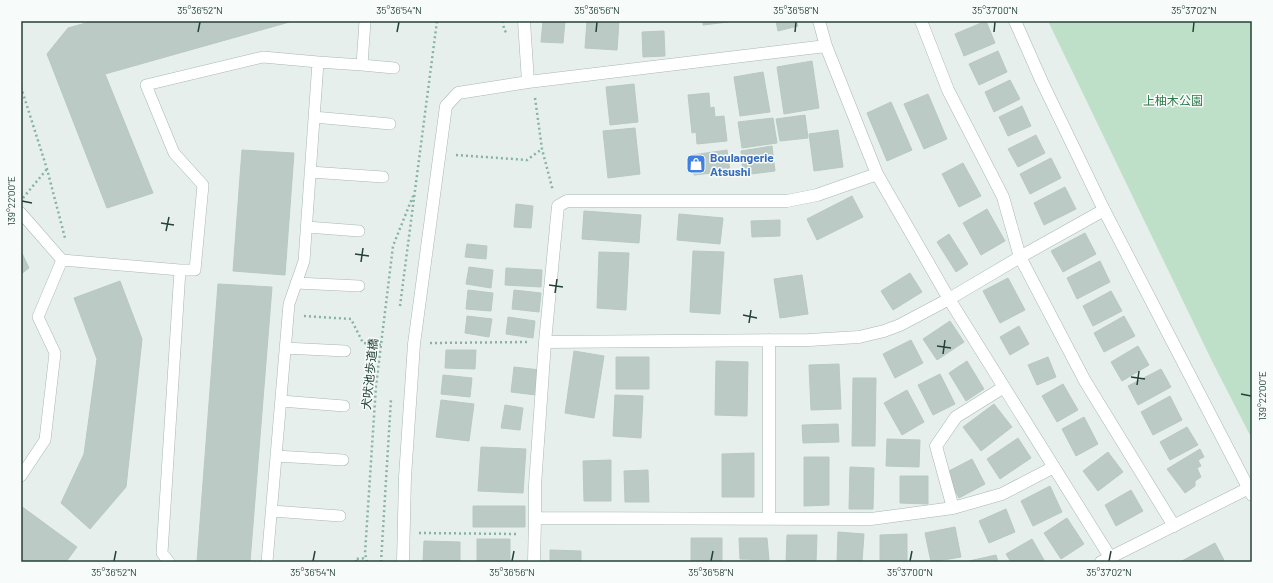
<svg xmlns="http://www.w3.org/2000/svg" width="1273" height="583" font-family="Barlow,'Noto Sans JP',sans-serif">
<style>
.green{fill:#bfe0c8}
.building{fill:#bbcac4;stroke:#b8c9c2}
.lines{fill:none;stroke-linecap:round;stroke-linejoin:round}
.service-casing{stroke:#a8b8b2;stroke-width:12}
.minor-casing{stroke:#a8b8b2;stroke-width:13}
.tertiary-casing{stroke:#a8b8b2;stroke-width:13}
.path{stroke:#86b3a5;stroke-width:2.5;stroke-dasharray:2 3;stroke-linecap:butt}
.service{stroke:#fff;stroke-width:11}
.minor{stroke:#fff;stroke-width:12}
.tertiary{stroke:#fff;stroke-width:12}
.ticks{fill:none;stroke:#24423a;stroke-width:1.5}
.labels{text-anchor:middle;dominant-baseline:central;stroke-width:3;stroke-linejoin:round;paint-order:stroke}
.park-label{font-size:12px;fill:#2d7a4b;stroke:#f7fbf9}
.shop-label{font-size:12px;font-weight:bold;fill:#366cbe;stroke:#f7fbf9;text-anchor:start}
.street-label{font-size:12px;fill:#24423a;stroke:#f7fbf9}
.neatline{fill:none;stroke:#24423a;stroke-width:1.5}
.ticks-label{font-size:10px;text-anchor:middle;fill:#24423a}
</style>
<rect width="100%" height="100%" fill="#e6efeb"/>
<path class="green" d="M1048,21H1252V439L1212,361Z"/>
<path class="building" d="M93,21H293L105,74L153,193L107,208L47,54L68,28Z
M543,21H565L563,43L541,42Z
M587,21H619L617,50L585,48Z
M703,21H728V22L703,25Z
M776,21H796L798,26L778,31Z
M986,21L995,43L964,56L955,34Z
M664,31L665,56L643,57L642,32Z
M998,51L1007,72L979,85L969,64Z
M812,61L819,108L784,114L777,67Z
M763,72L770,112L740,116L734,77Z
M1010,80L1020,99L994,112L985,92Z
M634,84L638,122L610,125L606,87Z
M709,93L710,108L714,107L715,117L724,116L727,141L697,144L696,132L692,133L688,95Z
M928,94L947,139L924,149L904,104Z
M891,102L912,150L887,161L867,113Z
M1022,106L1031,126L1008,136L999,117Z
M805,115L808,138L780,141L776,119Z
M773,118L777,143L742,148L738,122Z
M635,128L640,174L608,178L603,131Z
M838,130L843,167L814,171L809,134Z
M1036,135L1045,153L1018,167L1008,149Z
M772,146L775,171L743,175L741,151Z
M242,150L294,153L285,275L233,271Z
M727,150L730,171L694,175L692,155Z
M1051,158L1061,178L1030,194L1020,174Z
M963,163L981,196L959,207L942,174Z
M1065,187L1076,209L1044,225L1034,203Z
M852,196L863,217L817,240L807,219Z
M516,204L533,206L531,228L514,227Z
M987,209L1005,241L981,255L963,223Z
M584,211L641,215L639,243L582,239Z
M679,214L723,218L720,244L677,240Z
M780,220V236L752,237L751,221Z
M1085,233L1096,254L1063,272L1051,251Z
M949,234L968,264L956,272L937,242Z
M467,244L487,246L486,259L465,257Z
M21,251L29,268L21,274Z
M693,251L724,252L720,314L690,312Z
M599,252L629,253L626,310L597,308Z
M1100,261L1110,282L1077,299L1067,278Z
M469,267L493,270L491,288L466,284Z
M506,268L542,270L541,287L505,285Z
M910,273L922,292L893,310L881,291Z
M802,275L808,314L780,318L774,279Z
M1008,278L1025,310L1000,323L983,291Z
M120,281L142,339L126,487L90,529L61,503L84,454L97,359L74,298Z
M218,284L272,287L250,562H197Z
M468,290L493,293L491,311L466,309Z
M514,290L541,293L539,312L512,309Z
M1111,291L1122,311L1093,326L1083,306Z
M467,316L492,319L489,337L465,333Z
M1124,316L1135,336L1104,352L1094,333Z
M508,317L535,321L533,338L506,334Z
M950,321L964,342L937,360L923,339Z
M1019,326L1029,344L1010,355L1000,337Z
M911,340L923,363L895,378L883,354Z
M1138,346L1149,365L1122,381L1111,362Z
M446,350H476L475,369L445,368Z
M574,351L604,356L594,418L565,413Z
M616,357H649V389H616Z
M1048,357L1056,377L1037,385L1028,365Z
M716,361L748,362L747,416L715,415Z
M967,361L984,389L966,401L949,373Z
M839,364L841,409L811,410L809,365Z
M514,367L540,370L536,395L511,392Z
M1161,369L1171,387L1138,405L1128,386Z
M940,374L955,404L933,415L918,385Z
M443,375L472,378L470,397L441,394Z
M853,378H876L875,446H852Z
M1063,384L1078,410L1057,422L1042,396Z
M907,390L924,422L902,435L884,403Z
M615,395L643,396L641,438L613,436Z
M1170,396L1182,420L1153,435L1141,412Z
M441,400L474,404L469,441L436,437Z
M994,404L1012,427L981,451L963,427Z
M505,405L523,408L520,430L501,428Z
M1084,417L1098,444L1076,456L1062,429Z
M838,424L839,442L803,443L802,425Z
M1187,427L1198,445L1170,460L1160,442Z
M1018,438L1031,458L1000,479L987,459Z
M887,439L920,440L919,467L886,466Z
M481,447L526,449L523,493L478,491Z
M1200,449L1204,457L1198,460L1201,466L1197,468L1201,477L1195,481V486L1185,493L1167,469Z
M1108,452L1123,472L1098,491L1083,471Z
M754,453V497H722V454Z
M804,457H829V505L804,506Z
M972,459L985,484L959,498L945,473Z
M611,460V501H584L583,461Z
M850,467L874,468L873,509H849Z
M648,470L649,502H625L624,471Z
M900,476H928V504L900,503Z
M1050,486L1062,512L1033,526L1021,501Z
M1131,490L1143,511L1116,526L1105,505Z
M21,506L77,547L66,562H21Z
M473,506H525V527H473Z
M1006,509L1015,532L989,543L979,521Z
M1067,518L1084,544L1061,559L1044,533Z
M955,527L961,557L931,562L925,533Z
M838,532L864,534L862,562H837Z
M907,534V561L880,562V535Z
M787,535H817L816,562H786Z
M691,538H722V562H691Z
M739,538H767L769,560L740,559Z
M477,539H510V562H477Z
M1032,539L1044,560L1040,562H1011L1006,554Z
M424,541L460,542V562H423Z
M1215,543L1225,562H1180Z
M550,550L581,551V562H550Z
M996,555L998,562H969V561Z"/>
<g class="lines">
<g class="service-casing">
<path id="service" d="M318,62L362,65L365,21
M362,65L394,68
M314,117L390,124
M310,172L383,177
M21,213L62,260L180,270
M307,227L359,231
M296,283L359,286
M285,348L345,351
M281,401L344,406
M276,456L343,460
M21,476L45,440L55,353L38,317L62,260
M272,511L340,516
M169,562L162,553L180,270H195L203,185L174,153L146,85L263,57L318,62L304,261L289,304L267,562"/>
</g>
<g class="minor-casing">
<path id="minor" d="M819,21L826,46L877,174L949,299L1110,557
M921,21L948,90L1003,197L1020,257L1085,381L1174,526
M528,82L826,46
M877,174L817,195L787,201H567L558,206L545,342L535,485V518L871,519L953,508L1002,494L1054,467
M545,342L809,340L859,337L884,331L900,325L949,299L1020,257L1104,210
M953,508L936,446L956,417L1004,387
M769,518V340
M403,562L405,477L414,344L446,106L458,93L528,82L524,21
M534,562L535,518"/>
</g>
<g class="tertiary-casing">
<path id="tertiary" d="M1015,21L1042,82L1104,210L1252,495
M1101,562L1249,488"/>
</g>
<path class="path" d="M503,21L504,30L508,34
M21,87L47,169L65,238
M535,98L542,149L553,191
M456,155L527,160L542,149
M23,198L47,169
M400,306L437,21
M304,316L351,319L363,343L381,345
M430,343L529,342
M419,533L518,534
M356,562L355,559L366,558
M367,562L365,553L376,386L393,246L413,196
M381,562L391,399"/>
<use href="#service" class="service"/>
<use href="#minor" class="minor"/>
<use href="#tertiary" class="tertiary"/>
</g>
<path class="ticks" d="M198,32L200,22M397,32L399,22M596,32L597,22M795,32L796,22M994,32L995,22M1193,32L1194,22M22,201L32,203M161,223L174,225M166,231L169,217M355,254L369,256M361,262L363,248M549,285L563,287M555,293L557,279M743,315L757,318M749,323L751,310M937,346L951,348M943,354L945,340M1131,377L1145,379M1137,385L1139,371M1241,394L1251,396M114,561L116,551M313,561L315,551M512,561L514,551M711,561L713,551M910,561L912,551M1109,561L1111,551"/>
<defs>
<g id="shop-square" transform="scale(1)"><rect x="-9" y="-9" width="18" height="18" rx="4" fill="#3f7fe0" stroke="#f7fbf9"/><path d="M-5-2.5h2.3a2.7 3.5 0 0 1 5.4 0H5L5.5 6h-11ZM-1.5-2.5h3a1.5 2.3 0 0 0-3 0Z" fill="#fff"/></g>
</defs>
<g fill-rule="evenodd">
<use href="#shop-square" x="696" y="164"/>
</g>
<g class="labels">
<g class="park-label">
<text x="1173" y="100">上柚木公園</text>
</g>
<g class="shop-label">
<text x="710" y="157">Boulangerie<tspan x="710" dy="14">Atsushi</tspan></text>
</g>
<g class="street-label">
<text transform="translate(369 374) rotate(-84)">犬吠池歩道橋</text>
</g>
</g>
<rect width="1273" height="583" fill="none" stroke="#f7fbf9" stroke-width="44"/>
<rect x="22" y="22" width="1229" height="539" class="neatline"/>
<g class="ticks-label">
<text x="200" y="14">35°36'52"N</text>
<text x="399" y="14">35°36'54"N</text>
<text x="597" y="14">35°36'56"N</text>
<text x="796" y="14">35°36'58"N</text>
<text x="995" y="14">35°37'00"N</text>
<text x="1194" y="14">35°37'02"N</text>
<text transform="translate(11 201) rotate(-90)" y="4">139°22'00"E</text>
<text transform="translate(1262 396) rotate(-90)" y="4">139°22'00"E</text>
<text x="114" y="576">35°36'52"N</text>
<text x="313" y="576">35°36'54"N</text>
<text x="512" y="576">35°36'56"N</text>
<text x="711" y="576">35°36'58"N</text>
<text x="910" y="576">35°37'00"N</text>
<text x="1109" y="576">35°37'02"N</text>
</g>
</svg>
